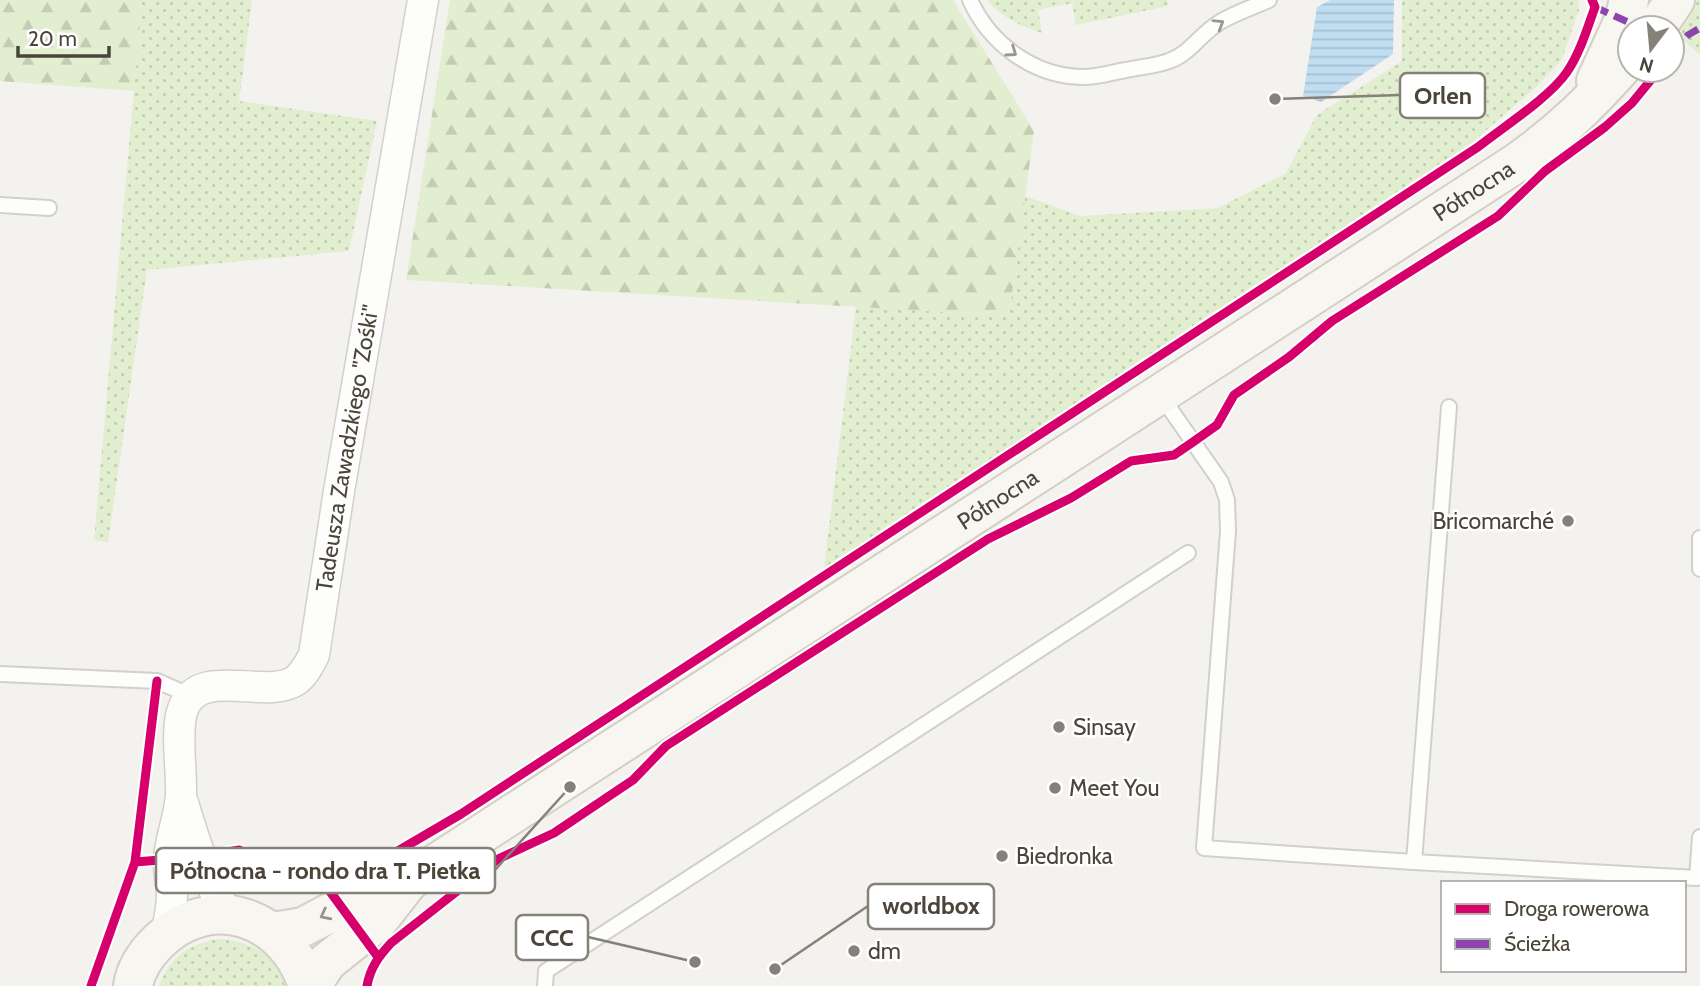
<svg xmlns="http://www.w3.org/2000/svg" width="1700" height="986" font-family="Cabin,sans-serif">
<style>
.grass{fill:url(#grass-dots)}
.forest{fill:url(#forest-firs)}
.water{fill:url(#water-rules)}
.lines{fill:none;stroke-linecap:round;stroke-linejoin:round}
.lane-casing{stroke:#d2d0cb;stroke-width:18}
.street-casing{stroke:#d2d0cb;stroke-width:33}
.secondary-casing{stroke:#d3cfc5;stroke-width:42}
.lane{stroke:#fdfdfc;stroke-width:14}
.street{stroke:#fdfdfc;stroke-width:30}
.secondary{stroke:#f7f6f1;stroke-width:38}
.quiet{stroke:#8e44ad;stroke-width:7;stroke-dasharray:14 7;stroke-linecap:butt}
.cycleway-casing{stroke:#fff;stroke-width:13}
.cycleway{stroke:#d6006c;stroke-width:9}
.oneway{stroke:#9b9791}
.oneway2{stroke:#98948c}
.poi-dot{fill:#868178;stroke:#fff;stroke-width:2.5}
.labels{text-anchor:middle;dominant-baseline:central;stroke-width:5;stroke-linejoin:round;paint-order:stroke}
.street-label{font-size:23px;fill:#4b4439;stroke:#fff}
.poi-label{font-size:23px;fill:#4b4439;stroke:#fff;text-anchor:start}
.leader{fill:none;stroke:#868178;stroke-width:2.5}
.callout-dot{fill:#868178;stroke:#fff;stroke-width:2.5}
.callout{fill:#fff;stroke:#868178;stroke-width:2.5}
.callout-label{font-size:24px;text-anchor:middle;font-weight:bold;fill:#4b4439}
</style>
<defs>
<pattern id="grass-dots" width="8" height="8" patternUnits="userSpaceOnUse" patternTransform="scale(1.75)"><rect width="8" height="8" fill="#e1eecf"/><path d="M2 2h.1M6 6h.1" fill="none" stroke="#c3cdb2" stroke-width="1.8" stroke-linecap="round"/></pattern>
<pattern id="forest-firs" width="22" height="20" patternUnits="userSpaceOnUse" patternTransform="scale(1.75)"><rect width="22" height="20" fill="#e1eecf"/><path d="M5 1l3.5 6h-7zM16 11l3.5 6h-7z" fill="#c3cdb2"/></pattern>
<pattern id="water-rules" width="6" height="5" patternUnits="userSpaceOnUse" patternTransform="scale(1.75)"><rect width="6" height="5" fill="#c0ddf1"/><path d="M0 2.5h6" fill="none" stroke="#a6bfcf"/></pattern>
</defs>
<rect width="100%" height="100%" fill="#f4f2ee"/>
<path class="grass" d="M142,0H252L239,101L377,121L349,251L147,270L108,542L94,540Z
M987,0H1167L1168,6L1076,25L1072,3L1038,10L1042,33C1020,26 1003,18 987,0Z
M1402,0H1578L1579,10L1561,61L1536,87L1473,142L824,568L856,306L1009,316L1025,196L1081,216L1218,208L1286,173L1317,115L1402,61Z
M1616,0H1700V55L1672,30Z
M217,939C248,940 277,953 285,986H159C171,956 186,946 217,939Z"/>
<path class="forest" d="M0,0H142L134,91L0,81Z
M450,0H953L1034,131L1009,316L406,280Z"/>
<path class="water" d="M1330,0H1394L1393,54L1321,102L1303,96L1317,7Z"/>
<g class="lines">
<g class="lane-casing">
<path id="lane" d="M970,0C990,44 1034,77 1084,77C1098,77 1113,72 1126,70C1140,67 1156,66 1169,61C1190,54 1201,33 1220,22C1235,13 1253,7 1269,0
M0,205L49,208
M1161,396L1221,482L1227,500L1228,531L1204,848L1414,862L1449,407
M1700,538V569
M0,674L157,681L191,696
M1414,862L1697,878L1700,837
M545,986L546,971L1188,553"/>
</g>
<g class="street-casing">
<g id="street">
<path d="M183,803C195,842 206,880 228,915"/>
<path id="s1" d="M167,932C169,920 172,907 172,895C172,883 168,870 169,857C171,836 180,816 181,794C182,771 175,729 183,709C199,665 264,700 295,681C304,675 309,664 314,655L339,491L423,0"/>
</g>
</g>
<g class="secondary-casing">
<g id="secondary">
<path d="M1656,28L1675,0"/>
<path d="M1596,81L1624,20L1629,0"/>
<path id="s2" d="M273,932L303,927L341,907L361,893L409,881L1518,162C1564,129 1593,100 1630,58"/>
<path d="M133,986C135,971 145,955 156,944C210,889 286,916 308,986"/>
<path d="M311,986L327,962L377,922L409,881"/>
</g>
</g>
<use href="#lane" class="lane"/>
<use href="#street" class="street"/>
<use href="#secondary" class="secondary"/>
<path class="quiet" d="M1595,7L1641,28
M1672,52L1688,35L1700,28"/>
<g class="cycleway-casing">
<path id="cycleway" d="M135,862L199,857L239,850L326,886L378,957
M326,886L374,865L461,814L1478,147C1503,127 1549,98 1567,72C1580,53 1587,29 1595,7L1592,0
M91,986L135,862L157,681
M367,986C370,968 379,956 391,943L498,859L554,833L633,780L666,746L988,539L1071,498L1131,461L1174,455L1193,442L1217,425L1234,395L1289,357L1332,321L1498,216L1545,171L1605,127L1632,103L1659,70"/>
</g>
<use href="#cycleway" class="cycleway"/>
</g>
<defs><path id="oneway-chevron" d="M-2-3.5L2.5 0L-2 3.5" fill="none" stroke-width="1.6" stroke-linecap="round" stroke-linejoin="round" transform="scale(1.75)"/></defs>
<g class="oneway">
<use href="#oneway-chevron" transform="translate(1219 24) rotate(-31)"/>
<use href="#oneway-chevron" transform="translate(1012 52) rotate(35)"/>
</g>
<use class="oneway2" href="#oneway-chevron" transform="translate(325 915) rotate(153)"/>
<g class="poi-dot">
<circle cx="1568" cy="521" r="7"/>
<circle cx="1059" cy="727" r="7"/>
<circle cx="1055" cy="788" r="7"/>
<circle cx="1002" cy="856" r="7"/>
<circle cx="854" cy="951" r="7"/>
</g>
<g class="labels">
<g class="street-label">
<text stroke="none"><textPath href="#s2" startOffset="1416">Północna</textPath></text>
<text stroke="none"><textPath href="#s1" startOffset="590">Tadeusza Zawadzkiego "Zośki"</textPath></text>
<text stroke="none"><textPath href="#s2" startOffset="849">Północna</textPath></text>
</g>
<g class="poi-label">
<text x="1554" y="521" text-anchor="end">Bricomarché</text>
<text x="1073" y="727">Sinsay</text>
<text x="1069" y="788">Meet You</text>
<text x="1016" y="856">Biedronka</text>
<text x="868" y="951">dm</text>
</g>
</g>
<path class="leader" d="M1275 99L1400 95M570 787L495 870M775 969L868 906M695 962L588 937"/>
<g class="callout-dot">
<circle cx="1275" cy="99" r="7"/>
<circle cx="570" cy="787" r="7"/>
<circle cx="775" cy="969" r="7"/>
<circle cx="695" cy="962" r="7"/>
</g>
<g class="callout">
<rect x="1400" y="73" width="85" height="45" rx="7"/>
<rect x="156" y="848" width="339" height="45" rx="7"/>
<rect x="868" y="884" width="126" height="45" rx="7"/>
<rect x="516" y="915" width="72" height="45" rx="7"/>
</g>
<g class="callout-label">
<text x="1443" y="104">Orlen</text>
<text x="325" y="879">Północna - rondo dra T. Pietka</text>
<text x="931" y="914">worldbox</text>
<text x="552" y="946">CCC</text>
</g>
<rect x="1441" y="881" width="245" height="91" fill="#ffffff" stroke="#b7b4b0" stroke-width="2"/>
<rect x="1455" y="904" width="35" height="10" fill="#d6006c" stroke="#b7b4b0" stroke-width="2"/>
<text x="1504" y="916" font-size="21" fill="#4b4439">Droga rowerowa</text>
<rect x="1455" y="939" width="35" height="10" fill="#8e44ad" stroke="#b7b4b0" stroke-width="2"/>
<text x="1504" y="951" font-size="21" fill="#4b4439">Ścieżka</text>
<g transform="translate(1651 49) rotate(196)"><circle r="33" fill="#ffffff" stroke="#b7b4b0" stroke-width="2"/>
<path d="M0-5L12 26L0 18L-12 26Z" fill="#868178"/>
<text y="-10" font-size="19" font-weight="bold" text-anchor="middle" fill="#4b4439">N</text>
</g>
<path d="M18 46v10h91v-10" fill="none" stroke="#4b4439" stroke-width="3.5"/>
<text x="28" y="46" font-size="21" fill="#4b4439" stroke="#ffffff" stroke-width="5" paint-order="stroke">20 m</text>
</svg>
